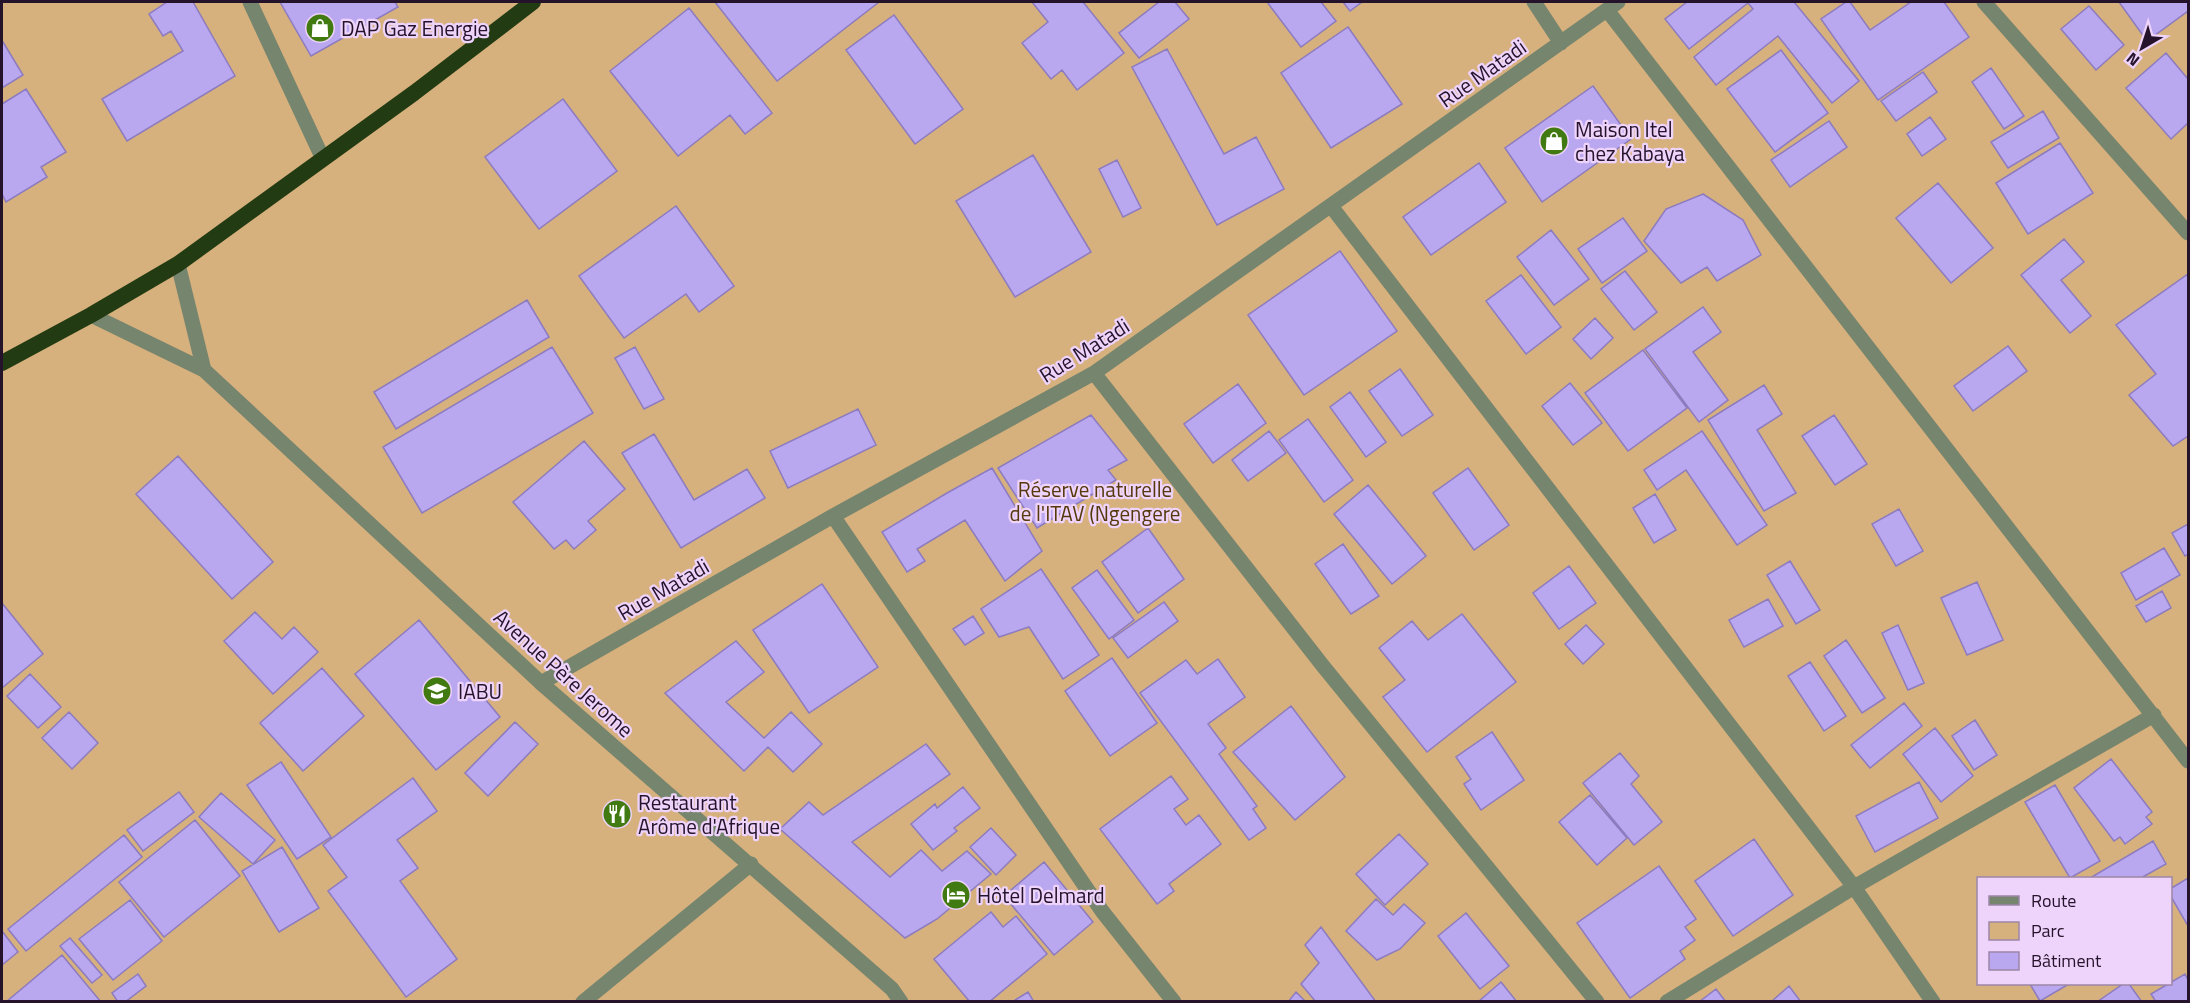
<svg xmlns="http://www.w3.org/2000/svg" width="2190" height="1003" font-family="'Titillium Web',sans-serif">
<style>
.green{fill:#d6b07d;fill-rule:evenodd}
.building{fill:#b9a8f0;stroke:#8c7bbf;stroke-width:1.5}
.lines{fill:none;stroke-linecap:round;stroke-linejoin:round}
.service{stroke:#76856e;stroke-width:15}
.minor{stroke:#76856e;stroke-width:15}
.tertiary{stroke:#76856e;stroke-width:15}
.trunk{stroke:#223b12;stroke-width:16}
.labels{text-anchor:middle;dominant-baseline:central;stroke-width:4.5;stroke-linejoin:round;paint-order:stroke}
.poi-label{font-size:21px;fill:#24132b;stroke:#eed3fb;text-anchor:start}
.street-label{font-size:21px;fill:#24132b;stroke:#eed3fb}
.park-label{font-size:21px;fill:#55390b;stroke:#eed3fb}
</style>
<rect width="100%" height="100%" fill="#e6c2f7"/>
<path class="green" d="M2,2H2188V1001L2,1002ZM1978,878H2170V984H1978Z"/>
<path class="building" d="M167,2H193L235,76L127,141L102,99L183,51L171,31L163,36L149,14Z
M280,2H395L398,7L311,56Z
M715,2H879L777,81Z
M1032,2H1083L1124,53L1077,90L1062,70L1051,79L1022,43L1048,22Z
M1159,2H1175L1189,19L1139,58L1119,33Z
M1267,2H1321L1336,21L1301,47Z
M1343,2H1362L1350,11Z
M1687,2H1794L1859,81L1832,103L1778,36L1716,85L1694,57L1753,9L1748,3L1689,49L1665,19Z
M1846,2H1850L1870,30L1911,2H1944L1969,37L1878,100L1821,19Z
M2119,2H2188V11L2147,41Z
M2089,6L2124,45L2096,70L2061,29Z
M689,8L772,113L745,134L730,115L678,156L610,71Z
M894,15L963,109L915,144L846,50Z
M1348,27L1402,104L1331,148L1281,73Z
M3,42L23,75L2,88V43Z
M1167,49L1224,154L1256,137L1284,189L1217,225L1132,67Z
M1781,50L1828,113L1775,152L1727,89Z
M2166,53L2188,79V123L2171,139L2126,88Z
M1991,68L2024,116L2004,129L1972,82Z
M1923,72L1937,92L1896,121L1881,101Z
M1593,86L1631,139L1542,202L1505,148Z
M26,89L66,152L41,167L47,177L6,202L2,194V104Z
M563,99L617,171L539,229L485,157Z
M2043,111L2059,138L2008,168L1991,142Z
M1930,117L1946,139L1922,156L1907,134Z
M1829,121L1847,147L1790,187L1771,160Z
M2060,143L2093,193L2028,234L1996,183Z
M1033,155L1091,252L1015,297L956,201Z
M1117,160L1141,208L1123,217L1099,169Z
M1479,163L1506,202L1431,255L1403,217Z
M1938,183L1993,248L1951,283L1896,218Z
M1703,194L1743,220L1761,255L1717,281L1707,267L1681,283L1644,241L1666,209Z
M676,206L734,286L699,312L686,294L624,338L579,276Z
M1623,218L1647,251L1602,283L1578,249Z
M1551,230L1589,279L1554,305L1517,257Z
M2064,239L2084,262L2061,280L2091,316L2070,333L2021,275Z
M1340,251L1397,331L1304,395L1248,315Z
M1625,271L1657,312L1634,330L1601,289Z
M2188,274V436L2173,446L2129,395L2156,374L2116,325Z
M1521,275L1561,327L1526,354L1486,301Z
M527,300L549,337L396,429L374,392Z
M1703,307L1721,332L1693,352L1728,400L1699,422L1645,349Z
M1595,318L1613,338L1591,359L1573,339Z
M2008,346L2027,371L1973,411L1954,386Z
M552,347L593,413L422,513L383,447Z
M635,347L664,399L644,409L615,358Z
M1643,350L1687,408L1628,451L1585,393Z
M1400,369L1433,415L1402,436L1369,391Z
M1570,383L1602,423L1573,445L1542,406Z
M1238,384L1266,423L1213,463L1184,424Z
M1764,385L1782,414L1757,430L1796,493L1764,511L1708,420Z
M1350,392L1386,442L1366,457L1330,407Z
M858,409L876,445L788,488L770,451Z
M1091,415L1127,460L1108,470L1116,480L1037,528L998,468Z
M1834,415L1867,464L1835,485L1802,436Z
M1308,419L1353,480L1324,502L1279,440Z
M1269,431L1286,453L1248,481L1232,460Z
M1702,431L1767,525L1737,545L1686,470L1657,490L1644,470Z
M654,434L694,500L747,469L765,498L681,548L622,453Z
M584,441L625,489L588,521L596,530L574,549L566,540L554,549L513,502Z
M178,456L273,562L232,599L136,494Z
M992,468L1042,551L1005,581L965,520L917,549L925,561L907,572L882,532L947,493Z
M1468,468L1509,525L1474,550L1433,493Z
M1368,485L1426,556L1392,584L1334,514Z
M1655,494L1676,530L1654,543L1633,508Z
M1899,509L1923,551L1896,566L1872,524Z
M2188,524V554L2185,556L2172,533Z
M1148,528L1184,579L1138,613L1102,562Z
M1343,544L1379,596L1351,614L1315,564Z
M2164,548L2180,575L2136,600L2121,573Z
M1790,561L1820,610L1796,624L1767,575Z
M1569,566L1596,603L1559,629L1533,593Z
M1041,569L1099,655L1063,679L1029,627L999,637L981,609Z
M1097,570L1134,620L1109,639L1072,588Z
M1977,582L2003,640L1967,655L1941,598Z
M822,584L878,667L809,713L753,630Z
M2162,591L2171,608L2146,622L2136,606Z
M1768,599L1783,626L1744,647L1729,620Z
M1164,602L1178,621L1128,658L1113,638Z
M2,603L43,654L2,688Z
M255,612L282,639L294,627L318,652L273,694L224,641Z
M1462,614L1516,682L1427,752L1383,697L1405,680L1379,648L1412,621L1428,640Z
M973,616L984,633L965,645L953,629Z
M419,620L500,717L436,770L355,674Z
M1586,625L1604,644L1583,664L1565,644Z
M1898,625L1924,683L1908,690L1882,633Z
M1846,640L1885,698L1862,713L1824,656Z
M736,641L764,672L726,702L764,738L791,712L822,744L793,772L768,747L744,771L665,693Z
M1112,658L1157,723L1110,756L1065,691Z
M1218,659L1245,697L1208,724L1226,748L1219,754L1257,806L1253,809L1266,828L1249,840L1140,693L1186,660L1197,674Z
M1810,662L1846,716L1824,731L1788,676Z
M322,668L364,716L303,771L260,723Z
M30,674L61,707L38,728L7,696Z
M1904,703L1922,726L1870,768L1851,745Z
M1291,706L1345,777L1295,820L1233,752Z
M69,712L98,743L72,769L42,738Z
M1975,720L1997,755L1974,770L1952,736Z
M515,722L538,744L488,796L465,773Z
M1935,728L1973,776L1941,802L1903,754Z
M1492,732L1524,780L1481,810L1464,784L1471,779L1456,757Z
M926,744L950,774L852,842L890,877L921,850L942,871L967,851L991,874L937,919L905,938L780,829L809,802L823,815Z
M1620,753L1639,776L1631,784L1662,822L1634,845L1583,783Z
M2111,759L2152,812L2146,817L2152,824L2125,844L2120,837L2114,841L2074,788Z
M281,762L331,837L297,859L247,785Z
M1171,776L1188,799L1174,809L1186,825L1199,815L1221,844L1169,884L1174,891L1157,904L1100,829Z
M413,778L437,811L397,840L418,868L400,881L457,959L406,997L328,891L347,877L323,845Z
M1919,782L1938,818L1875,852L1856,816Z
M2055,785L2100,861L2070,878L2025,802Z
M963,787L980,808L954,828L957,831L933,850L911,824L935,804L937,808Z
M179,792L194,812L143,851L127,830Z
M221,793L275,840L253,864L199,817Z
M1590,795L1627,838L1597,865L1559,822Z
M195,820L240,876L164,937L119,882Z
M991,828L1016,855L996,875L970,847Z
M1399,834L1428,864L1385,905L1356,874Z
M124,835L142,857L26,951L8,929Z
M1754,839L1793,895L1733,936L1695,881Z
M2153,841L2166,864L2141,878H2090Z
M282,847L319,908L279,932L242,871Z
M1044,862L1093,922L1054,955L1004,896Z
M1659,866L1696,919L1685,927L1695,940L1680,951L1685,959L1630,998L1577,923Z
M2188,878V926L2170,895V889Z
M1376,899L1393,915L1404,904L1425,923L1400,949L1377,960L1346,931Z
M130,900L162,941L113,980L79,939Z
M991,912L1003,927L1016,916L1047,954L989,1002H970L934,959Z
M1466,913L1509,966L1480,989L1438,936Z
M1321,927L1376,1002H1316L1301,984L1319,963L1305,945Z
M2,931L18,952L2,965Z
M70,938L102,975L92,983L60,946Z
M62,955L101,1002H6Z
M138,974L146,986L125,1002H118L112,993Z
M2185,974L2188,980V1002H2156L2151,994Z
M1501,982L1517,1002H1478Z
M2030,984H2069L2040,1001Z
M2123,984H2129L2142,1002H2097Z
M1789,986L1801,1002H1771Z
M1716,989L1726,1002H1699Z
M1028,992L1034,1002H1012Z
M1296,992L1306,1002H1288Z"/>
<g class="lines">
<path class="service" d="M250,2L323,159"/>
<path class="minor" d="M1534,2L1561,43
M1984,2L2188,233
M1607,10L2188,761
M1331,206L1854,887L1933,1002
M1094,373L1323,666L1597,1002
M833,516L1102,911L1174,1002
M541,683L833,516L1094,373L1618,2
M583,1002L751,864
M1667,1002L1854,887L2154,715"/>
<path class="tertiary" d="M178,264L204,370
M91,315L204,370L541,683L892,989L901,1002"/>
<path class="trunk" d="M2,363L91,315L178,264L414,93L533,2"/>
</g>
<defs>
<g id="shop-disc" transform="scale(1.5)"><circle r="9.5" fill="#417a10" stroke="#eed3fb"/><path d="M-5-2.5h2.3a2.7 3.5 0 0 1 5.4 0H5L5.5 6h-11ZM-1.5-2.5h3a1.5 2.3 0 0 0-3 0Z" fill="#fff"/></g>
<g id="school-disc" transform="scale(1.5)"><circle r="9.5" fill="#417a10" stroke="#eed3fb"/><path d="M0-5L7-2L0 1L-7-2ZM-4 1L0 2.5L4 1V4Q0 6-4 4Z" fill="#fff"/></g>
<g id="restaurant-disc" transform="scale(1.5)"><circle r="9.5" fill="#417a10" stroke="#eed3fb"/><path d="M-5-6h1v4h1v-4h1v4h1v-4h1v5L-1.5 .5V6h-2V.5L-5-1ZM5-6V6H3V1.5H1.5Q1.5-4 5-6Z" fill="#fff"/></g>
<g id="hotel-disc" transform="scale(1.5)"><circle r="9.5" fill="#417a10" stroke="#eed3fb"/><path d="M-6-4.5h1.5V1H6V5H4.5V3h-9V5H-6ZM-4 0a1.8 1.8 0 1 1 3.6 0ZM.5 0V-2.5h3Q6-2.5 6 0Z" fill="#fff"/></g>
</defs>
<g fill-rule="evenodd">
<use href="#shop-disc" x="320" y="28"/>
<use href="#shop-disc" x="1554" y="141"/>
<use href="#school-disc" x="437" y="691"/>
<use href="#restaurant-disc" x="617" y="814"/>
<use href="#hotel-disc" x="956" y="895"/>
</g>
<g class="labels">
<g class="poi-label">
<text x="341" y="28">DAP Gaz Energie</text>
<text x="1575" y="129">Maison Itel<tspan x="1575" dy="24">chez Kabaya</tspan></text>
<text x="458" y="691">IABU</text>
<text x="638" y="802">Restaurant<tspan x="638" dy="24">Arôme d'Afrique</tspan></text>
<text x="977" y="895">Hôtel Delmard</text>
</g>
<g class="street-label">
<text transform="translate(1482 73) rotate(-35)">Rue Matadi</text>
<text transform="translate(1084 350) rotate(-32)">Rue Matadi</text>
<text transform="translate(663 589) rotate(-30)">Rue Matadi</text>
<text transform="translate(564 673) rotate(42)">Avenue Père Jerome</text>
</g>
<g class="park-label">
<text x="1095" y="489">Réserve naturelle<tspan x="1095" dy="24">de l'ITAV (Ngengere</tspan></text>
</g>
</g>
<rect width="2190" height="1003" fill="none" stroke="#24132b" stroke-width="6"/>
<rect x="1977" y="877" width="195" height="108" fill="#eed3fb" stroke="#9d86a8" stroke-width="1.5"/>
<rect x="1989" y="896" width="30" height="9" fill="#76856e" stroke="#9d86a8" stroke-width="1.5"/>
<text x="2031" y="907" font-size="18" fill="#24132b">Route</text>
<rect x="1989" y="922" width="30" height="18" fill="#d6b07d" stroke="#9d86a8" stroke-width="1.5"/>
<text x="2031" y="937" font-size="18" fill="#24132b">Parc</text>
<rect x="1989" y="952" width="30" height="18" fill="#b9a8f0" stroke="#9d86a8" stroke-width="1.5"/>
<text x="2031" y="967" font-size="18" fill="#24132b">Bâtiment</text>
<g transform="translate(2142 48) rotate(219)" stroke="#eed3fb" stroke-width="4.5" paint-order="stroke">
<path d="M0-4.5L10 22L0 15L-10 22Z" fill="#24132b"/>
<text y="-9" font-size="16" font-weight="bold" text-anchor="middle" fill="#24132b">N</text>
</g>
</svg>
